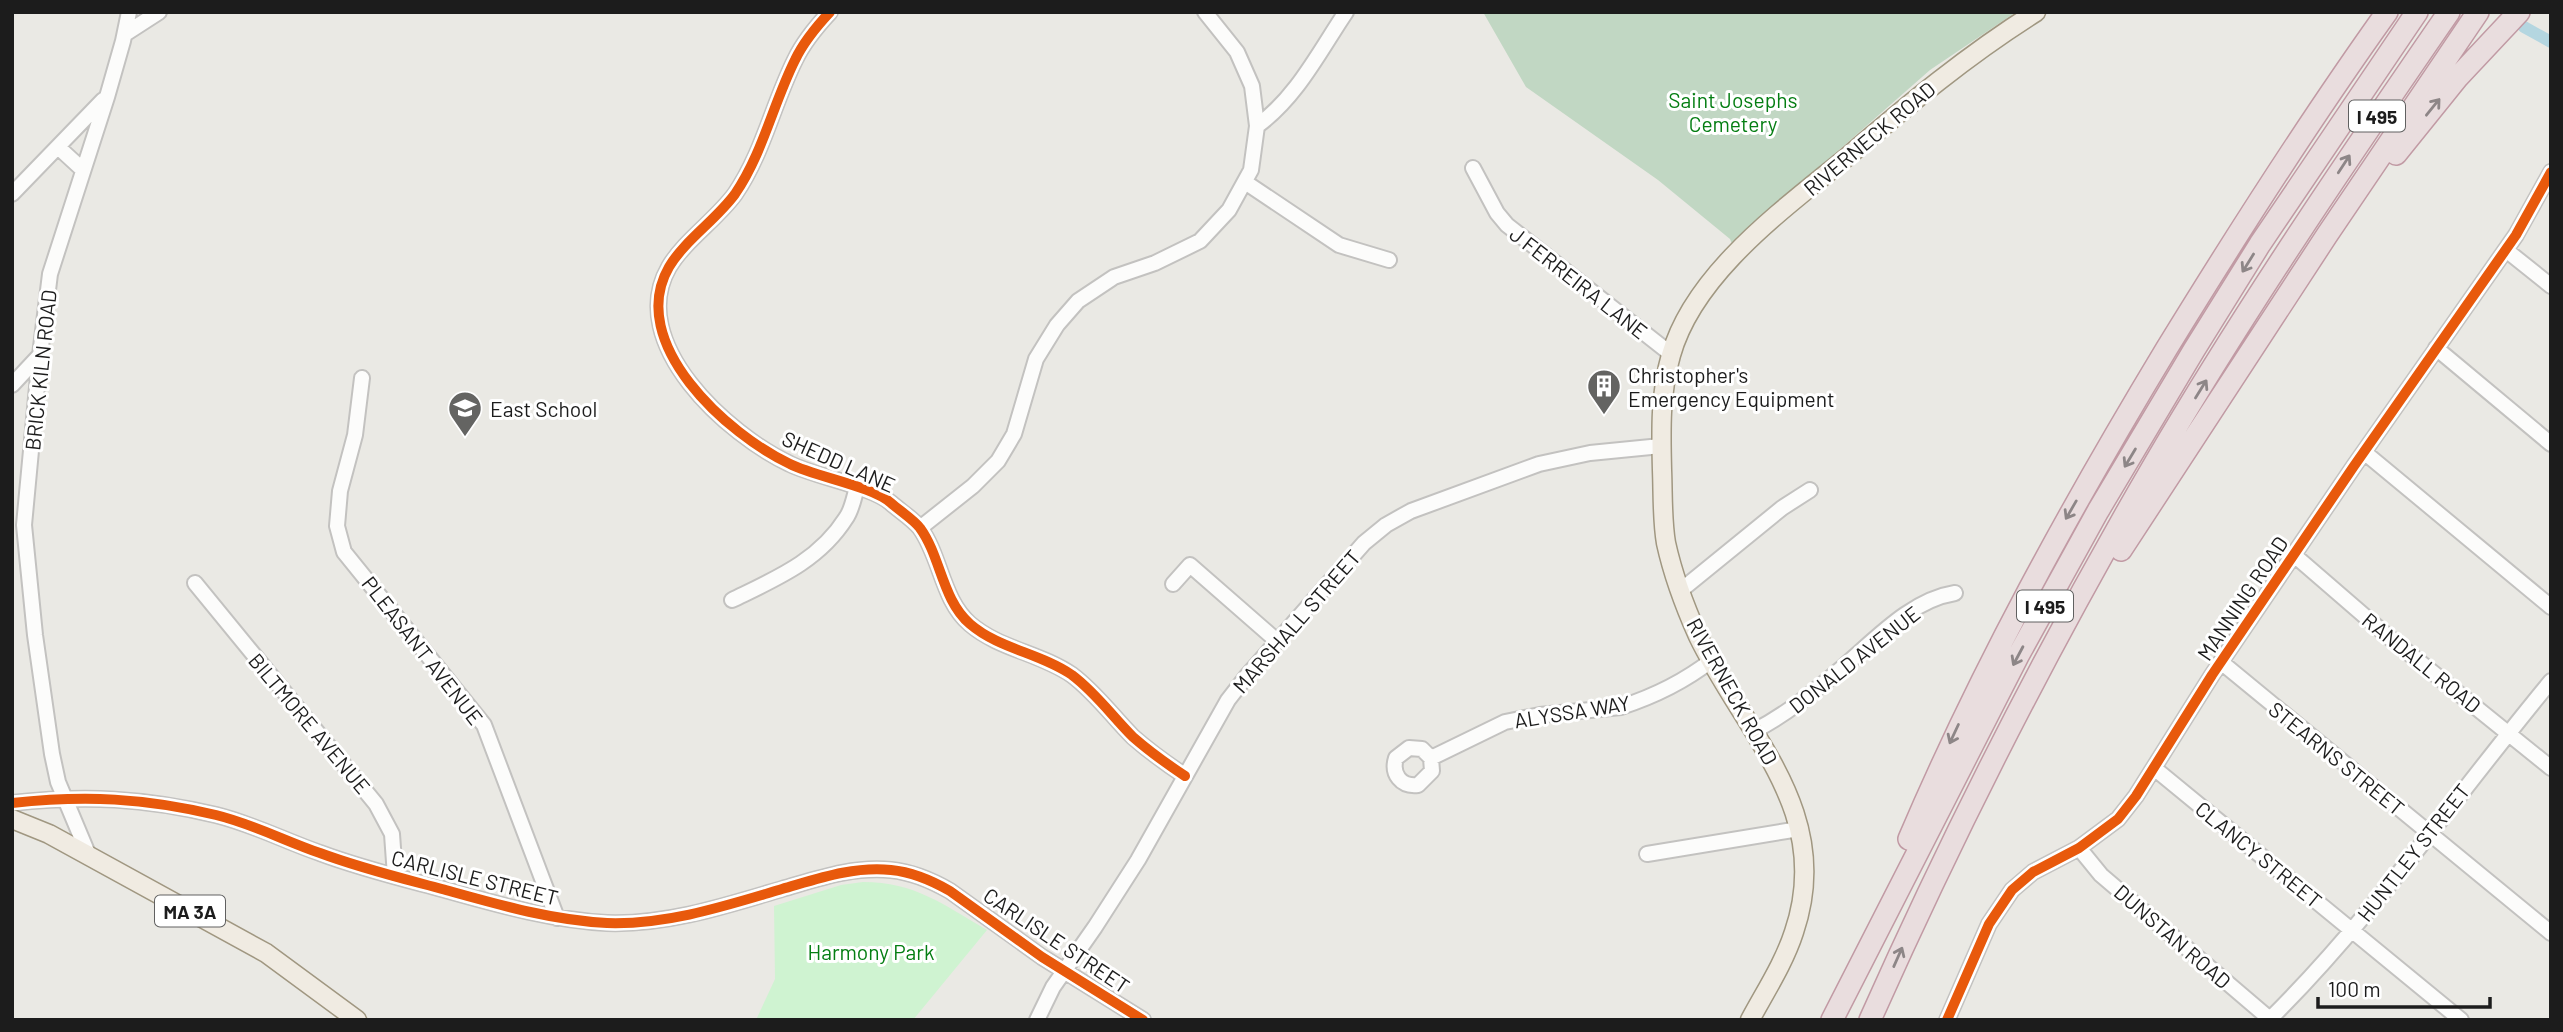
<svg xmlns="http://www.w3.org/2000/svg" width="2563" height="1032" font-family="Barlow,sans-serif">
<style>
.cemetery{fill:#c1d7c3}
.park{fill:#cff3d1}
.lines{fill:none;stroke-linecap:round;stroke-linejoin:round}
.canal{stroke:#b4d6e0;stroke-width:12}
.minor-casing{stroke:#c3c2c0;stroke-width:18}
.major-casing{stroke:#a09781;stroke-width:21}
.highway-casing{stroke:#c19aa4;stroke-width:24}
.minor{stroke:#fcfcfb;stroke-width:14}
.major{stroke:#f0ebe2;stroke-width:18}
.highway{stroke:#e9ddde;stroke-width:21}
.cycleway-casing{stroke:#fff;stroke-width:15}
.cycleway{stroke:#e8590c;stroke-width:10}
.oneway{stroke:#8d8687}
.labels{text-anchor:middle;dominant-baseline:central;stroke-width:6;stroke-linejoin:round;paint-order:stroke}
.shield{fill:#fff;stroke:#606060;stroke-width:2}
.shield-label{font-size:19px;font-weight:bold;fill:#1c1c1c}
.park-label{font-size:21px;fill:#057e13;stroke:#fff}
.street-label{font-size:21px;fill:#1c1c1c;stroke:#fff}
.poi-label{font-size:21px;fill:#1c1c1c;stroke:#fff;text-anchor:start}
</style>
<rect width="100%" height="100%" fill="#eae9e4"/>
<path class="cemetery" d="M1483,12H2016L1930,70L1732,244L1730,239L1658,180L1526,87Z"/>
<path class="park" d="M863,882C915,882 944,905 987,930L913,1020H756L775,979L774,906L841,885Z"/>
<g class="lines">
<path class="canal" d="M2524,27L2551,42"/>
<g class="minor-casing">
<path id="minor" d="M830,12C816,27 803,43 795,60C773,104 763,153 735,194C716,220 685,240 669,267C625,343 728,435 790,464C816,477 872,486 891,503C900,511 913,519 920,528C941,557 942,600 970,624C999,649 1040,653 1072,675C1096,693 1112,716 1133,737C1149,751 1167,764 1185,776
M125,34L159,12
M1257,126C1297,97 1319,52 1346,12
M58,147L83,170
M1473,168L1497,213L1507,225L1671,354
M1245,182L1339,245L1389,260
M12,194L103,100
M2506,250L2551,286
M2436,348L2551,444
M362,378L355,435L340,491L337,526L344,552L484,725L557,918
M12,385L40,355
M2364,452L2551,607
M920,528L973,486L998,461L1014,434L1036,359L1057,325L1078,301L1114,277L1155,263L1200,241L1229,210L1251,170L1257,126L1252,86L1237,52L1205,12
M2294,555L2390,638L2551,768
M195,583L376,804L392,834L395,876
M1173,584L1190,565L1277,641
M1680,591L1782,508L1810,490
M732,600C775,579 819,561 846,518C852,510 854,497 857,487
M2221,662L2551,933
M1754,731C1787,714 1815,691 1843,667C1876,639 1911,600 1955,593
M1431,758L1422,749L1409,748L1396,758C1391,774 1401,787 1418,785L1432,771L1431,758L1505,722L1540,715L1621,707C1652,697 1685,681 1712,660
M2154,768L2461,1020
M12,803C86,795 144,798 216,815C253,824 285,841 320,853C360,868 401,878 442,889C496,904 550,920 607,923C667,925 725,906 782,889C817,879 853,866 891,870C912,872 931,880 950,891L1042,957L1143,1020
M2079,848L2101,875L2271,1020
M1647,854L1799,829
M89,856L58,782L52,754L35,635L24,525L40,355L50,274L107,97L123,41L129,12
M2270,1019C2374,916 2457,794 2551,681
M1037,1020L1053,987L1095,927L1138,860L1228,700L1246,677L1364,543L1386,525L1411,511L1539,464L1590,453L1661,446
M1947,1020L1989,924L2012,890L2033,872L2079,848L2118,819L2136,796L2212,675L2354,466L2516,235L2551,172"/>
</g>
<g class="major-casing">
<path id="major" d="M12,819L49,834L266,953L357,1020
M1750,1020C1765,992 1784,963 1794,932C1835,812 1745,734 1698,636C1685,607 1673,575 1666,543C1662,520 1663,494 1662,470C1661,431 1660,393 1671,355C1694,273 1784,209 1847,157C1909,104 1966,56 2036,12"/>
</g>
<g class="highway-casing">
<path id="highway" d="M2396,154L2458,77L2519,12
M2121,550L2327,235L2478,12
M1909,839C1982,668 2071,507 2167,348C2237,234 2309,121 2387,12
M1832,1020L2018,656L2098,511L2194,350L2260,244L2417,12
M1870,1020C1955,829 2050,643 2155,463C2246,308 2347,160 2449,12"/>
</g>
<use href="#minor" class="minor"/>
<use href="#major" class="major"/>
<use href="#highway" class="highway"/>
<g class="cycleway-casing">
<path id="cycleway" d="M830,12C816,27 803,43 795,60C773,104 763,153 735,194C716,220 685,240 669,267C625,343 728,435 790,464C816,477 872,486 891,503C900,511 913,519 920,528C941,557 942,600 970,624C999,649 1040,653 1072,675C1096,693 1112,716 1133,737C1149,751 1167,764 1185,776
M12,803C86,795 144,798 216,815C253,824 285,841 320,853C360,868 401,878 442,889C496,904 550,920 607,923C667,925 725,906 782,889C817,879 853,866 891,870C912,872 931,880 950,891L1042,957L1143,1020
M1947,1020L1989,924L2012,890L2033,872L2079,848L2118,819L2136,796L2212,675L2354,466L2516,235L2551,172"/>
</g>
<use href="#cycleway" class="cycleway"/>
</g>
<defs><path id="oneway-shaft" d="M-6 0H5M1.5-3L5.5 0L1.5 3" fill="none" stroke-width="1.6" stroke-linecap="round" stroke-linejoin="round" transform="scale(1.75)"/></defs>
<g class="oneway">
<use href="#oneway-shaft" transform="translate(2433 107) rotate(-51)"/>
<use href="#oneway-shaft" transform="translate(2344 164) rotate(-57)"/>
<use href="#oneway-shaft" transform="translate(2248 263) rotate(122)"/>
<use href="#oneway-shaft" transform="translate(2201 389) rotate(-58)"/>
<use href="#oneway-shaft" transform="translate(2130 458) rotate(121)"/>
<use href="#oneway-shaft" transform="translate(2071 510) rotate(120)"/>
<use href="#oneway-shaft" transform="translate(2018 656) rotate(118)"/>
<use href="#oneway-shaft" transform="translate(1954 734) rotate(115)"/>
<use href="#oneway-shaft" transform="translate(1898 957) rotate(-66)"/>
</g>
<defs>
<g id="building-pin" transform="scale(1.75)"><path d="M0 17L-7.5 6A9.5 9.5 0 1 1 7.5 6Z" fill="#646462" stroke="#fff"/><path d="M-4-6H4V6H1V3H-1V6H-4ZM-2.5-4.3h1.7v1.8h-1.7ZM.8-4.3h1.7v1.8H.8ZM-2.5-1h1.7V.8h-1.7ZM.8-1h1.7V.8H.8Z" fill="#fff"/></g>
<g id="school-pin" transform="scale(1.75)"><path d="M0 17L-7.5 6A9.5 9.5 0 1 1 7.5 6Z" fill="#646462" stroke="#fff"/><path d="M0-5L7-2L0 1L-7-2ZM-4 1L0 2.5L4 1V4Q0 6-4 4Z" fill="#fff"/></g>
</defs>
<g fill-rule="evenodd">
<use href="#building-pin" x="1604" y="386"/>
<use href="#school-pin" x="465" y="408"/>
</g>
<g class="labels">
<g class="shield">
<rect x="2349" y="100.5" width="56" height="31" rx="5"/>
<rect x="2017" y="590.5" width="56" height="31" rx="5"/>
<rect x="155" y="895.5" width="70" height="31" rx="5"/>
</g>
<g class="shield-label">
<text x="2377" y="116">I 495</text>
<text x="2045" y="606">I 495</text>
<text x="190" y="911">MA 3A</text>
</g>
<g class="park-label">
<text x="1733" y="99">Saint Josephs<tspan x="1733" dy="24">Cemetery</tspan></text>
<text x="871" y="951">Harmony Park</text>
</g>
<g class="street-label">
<text transform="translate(1869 138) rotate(-40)">RIVERNECK ROAD</text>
<text transform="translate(1579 282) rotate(38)">J FERREIRA LANE</text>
<text transform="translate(40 370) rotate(-84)">BRICK KILN ROAD</text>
<text transform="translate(839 461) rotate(24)">SHEDD LANE</text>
<text transform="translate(2242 598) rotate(-56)">MANNING ROAD</text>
<text transform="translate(1296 621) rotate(-49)">MARSHALL STREET</text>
<text transform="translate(423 650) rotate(52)">PLEASANT AVENUE</text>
<text transform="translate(1854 659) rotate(-38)">DONALD AVENUE</text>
<text transform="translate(2422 662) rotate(39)">RANDALL ROAD</text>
<text transform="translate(1733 691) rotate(61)">RIVERNECK ROAD</text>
<text transform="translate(1572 711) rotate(-9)">ALYSSA WAY</text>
<text transform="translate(310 723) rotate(50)">BILTMORE AVENUE</text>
<text transform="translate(2337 758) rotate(39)">STEARNS STREET</text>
<text transform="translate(2413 852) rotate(-52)">HUNTLEY STREET</text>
<text transform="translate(2259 854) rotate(39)">CLANCY STREET</text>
<text transform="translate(475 877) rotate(14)">CARLISLE STREET</text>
<text transform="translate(2173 936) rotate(41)">DUNSTAN ROAD</text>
<text transform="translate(1057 940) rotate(34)">CARLISLE STREET</text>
</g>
<g class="poi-label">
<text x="1628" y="374">Christopher's<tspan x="1628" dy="24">Emergency Equipment</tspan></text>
<text x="490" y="408">East School</text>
</g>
</g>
<rect width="2563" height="1032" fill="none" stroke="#1c1c1c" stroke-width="28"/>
<path d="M2318 997v10h172v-10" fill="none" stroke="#1c1c1c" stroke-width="3.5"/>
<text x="2328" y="997" font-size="21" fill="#1c1c1c" stroke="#ffffff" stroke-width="5" paint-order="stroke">100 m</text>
</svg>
